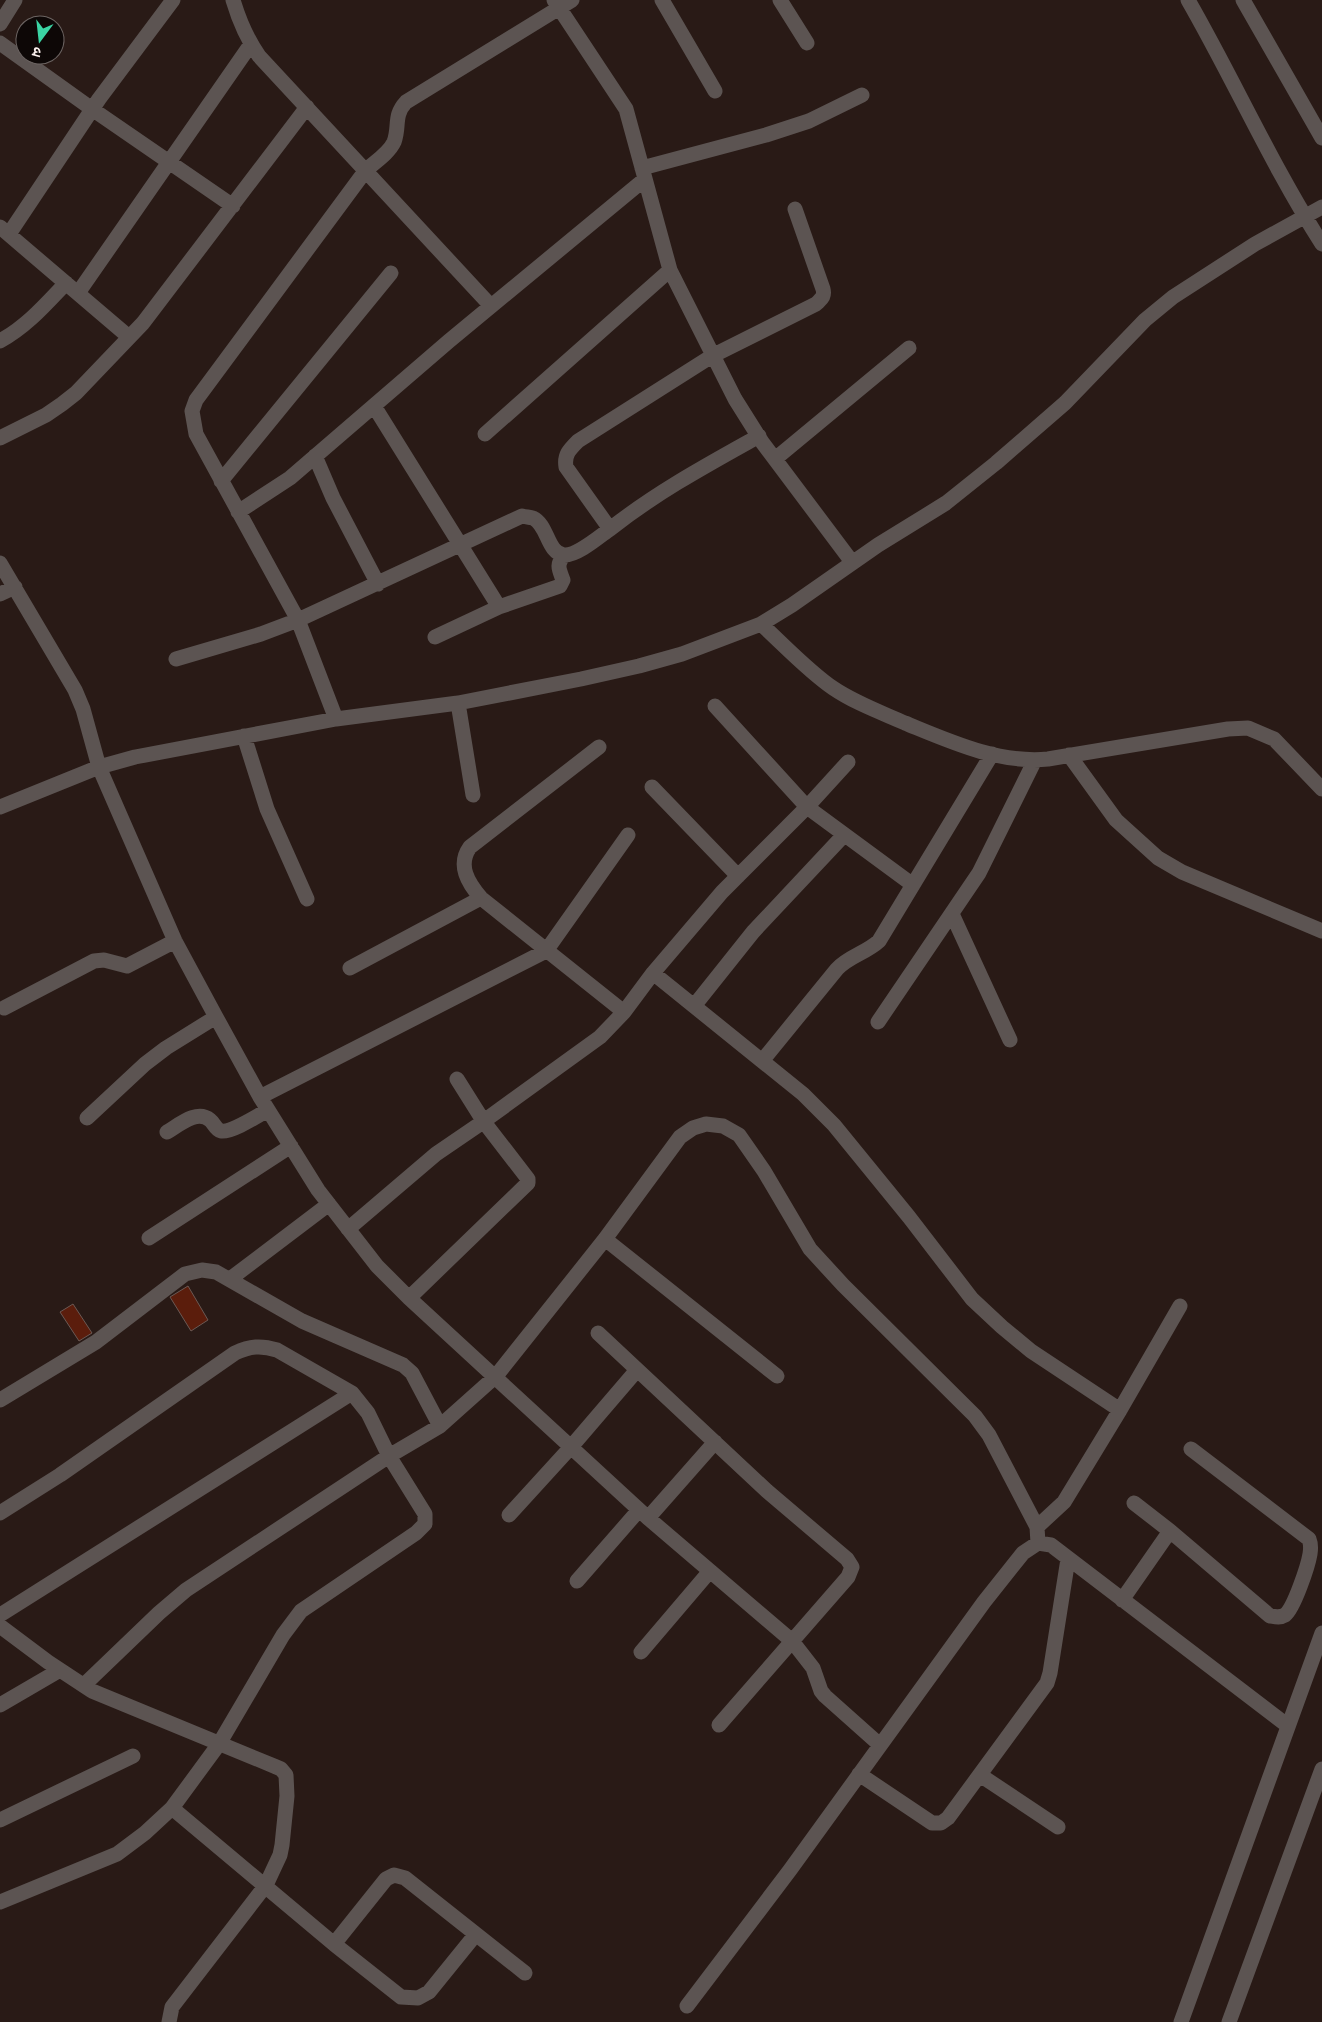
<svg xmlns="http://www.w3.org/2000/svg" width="1322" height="2022" font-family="Jost,'Noto Sans Devanagari',sans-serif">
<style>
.building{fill:#5b1d0c;stroke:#6b5954}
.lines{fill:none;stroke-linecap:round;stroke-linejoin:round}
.minor{stroke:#5c5452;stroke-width:15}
</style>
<rect width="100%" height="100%" fill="#291a16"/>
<path class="building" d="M188,1286L208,1320L191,1331L170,1297Z
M73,1304L92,1333L79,1341L60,1312Z"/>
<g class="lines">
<path class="minor" d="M233,0C239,20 247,39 259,56L491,306
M554,0L626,109L670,270L735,399L762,442L852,562
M662,0L715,91
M780,0L807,43
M1188,0C1234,80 1272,166 1322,244
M1243,0L1322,138
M0,24L15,0
M0,43L92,109L233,206
M642,168L766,135L809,121L862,95
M0,227L129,337
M9,234L99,99L173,0
M78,293L251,44
M0,341C27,326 45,305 66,283
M374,406L499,607
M485,434L670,270
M0,438L46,415L62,404L76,393L143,323L307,107
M315,456L333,498L378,584
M775,459L909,348
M221,481L391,273
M238,512L290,478L449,341L645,179
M610,529L566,467C564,455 569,450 578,441L712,356L816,304C821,299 825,297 823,289L795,209
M0,563L75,690L83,709L99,767L175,941L216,1017L260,1097L318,1190L377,1266L409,1298L648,1518L792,1641L813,1668L821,1691L825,1696L880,1745
M0,594L15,587
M761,624C783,644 808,671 833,688C855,703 880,712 905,723C949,741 999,764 1048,759L1228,729L1248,728L1274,739L1322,789
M435,637L499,607L560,586L563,580C559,569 556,565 564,555
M176,659L261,634L298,620L522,516C526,517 530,517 533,518C548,525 547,553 564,555C577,556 600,536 610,529C657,492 707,465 759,436
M458,703L473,795
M715,706L807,807L913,885
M336,719L298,620L196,434L192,411L196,400L366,170C375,162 389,153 394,142C400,126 393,116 406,102L572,0
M244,736L267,809L307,899
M599,747L470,847C457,865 468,883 481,898L624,1012
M1069,755L1116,820L1158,858L1182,872L1322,931
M652,787L738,876
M0,807L99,767L135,757L336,719L458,703L581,679L639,666L682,654L761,624L792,605L878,545L946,503L996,463L1065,403L1145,320L1173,297L1255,244L1322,207
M952,914L1010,1040
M350,968L481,898
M653,973L803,1094L834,1125L909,1217L972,1299L1002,1327L1031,1351L1120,1410
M694,1006L753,932L844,835
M4,1008L94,961L104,960L127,966L175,941
M878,1022L979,873L1035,760
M762,1061L837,969C849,956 866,953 879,941L992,754
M260,1097L546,951L628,835
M87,1118L145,1064L166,1048L216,1017
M167,1132C179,1125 197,1109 210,1120C214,1123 215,1129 221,1131C231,1133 259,1115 268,1110
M348,1229L436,1154L477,1126L600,1037L624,1012L653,973L722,892L807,807L848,762
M149,1238L291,1146
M605,1239L777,1376
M230,1279L329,1204
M409,1298L528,1183V1179L484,1122L457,1079
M598,1333L767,1491L847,1559L852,1567L848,1577L719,1725
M0,1400L96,1342L185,1274L202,1270L216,1272L302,1321L403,1365L412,1373L440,1426
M1134,1503L1170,1531L1270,1616C1276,1617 1280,1618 1285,1615C1294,1608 1308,1566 1310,1554C1311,1548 1311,1544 1309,1539L1191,1449
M0,1513L60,1475L235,1353C250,1346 261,1345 277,1350L352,1393L368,1413L389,1456L425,1514V1524L416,1533L301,1611L283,1635L219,1744L172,1808L145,1833L117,1854L0,1902
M509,1515L571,1447L637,1370
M648,1518L715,1442
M1037,1527L1064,1502L1120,1410L1180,1306
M577,1581L639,1510
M1122,1600L1170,1531
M0,1615L352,1393
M0,1626L48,1662L92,1691L274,1766L281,1769L286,1775L287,1796L282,1845L280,1855L266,1885L172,2007L169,2022
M641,1652L710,1571
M84,1685L159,1613L186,1590L389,1456L440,1426L496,1376L605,1239L680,1137L693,1128L706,1124L723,1126L739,1135L764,1171L810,1249L843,1285L975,1416L989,1435L1037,1527L1038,1543
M0,1705L60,1670
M859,1774L932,1823H941L948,1818L1047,1683L1050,1673L1068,1559
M980,1775L1058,1827
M172,1808L334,1944L401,1997L418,1998L429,1992L476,1934
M0,1820L133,1756
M334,1944L386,1879L394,1875L405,1878L525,1973
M687,2006L790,1870L984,1602L1023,1553L1038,1543L1051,1545L1288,1726
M1181,2022L1322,1633
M1229,2022L1322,1769"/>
</g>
<g transform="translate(40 40) rotate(195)"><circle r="24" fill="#0d0706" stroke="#6c6462"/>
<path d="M0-4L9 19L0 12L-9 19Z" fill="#3bd4a4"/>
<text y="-8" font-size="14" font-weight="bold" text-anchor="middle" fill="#fbf0ed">उ</text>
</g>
</svg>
